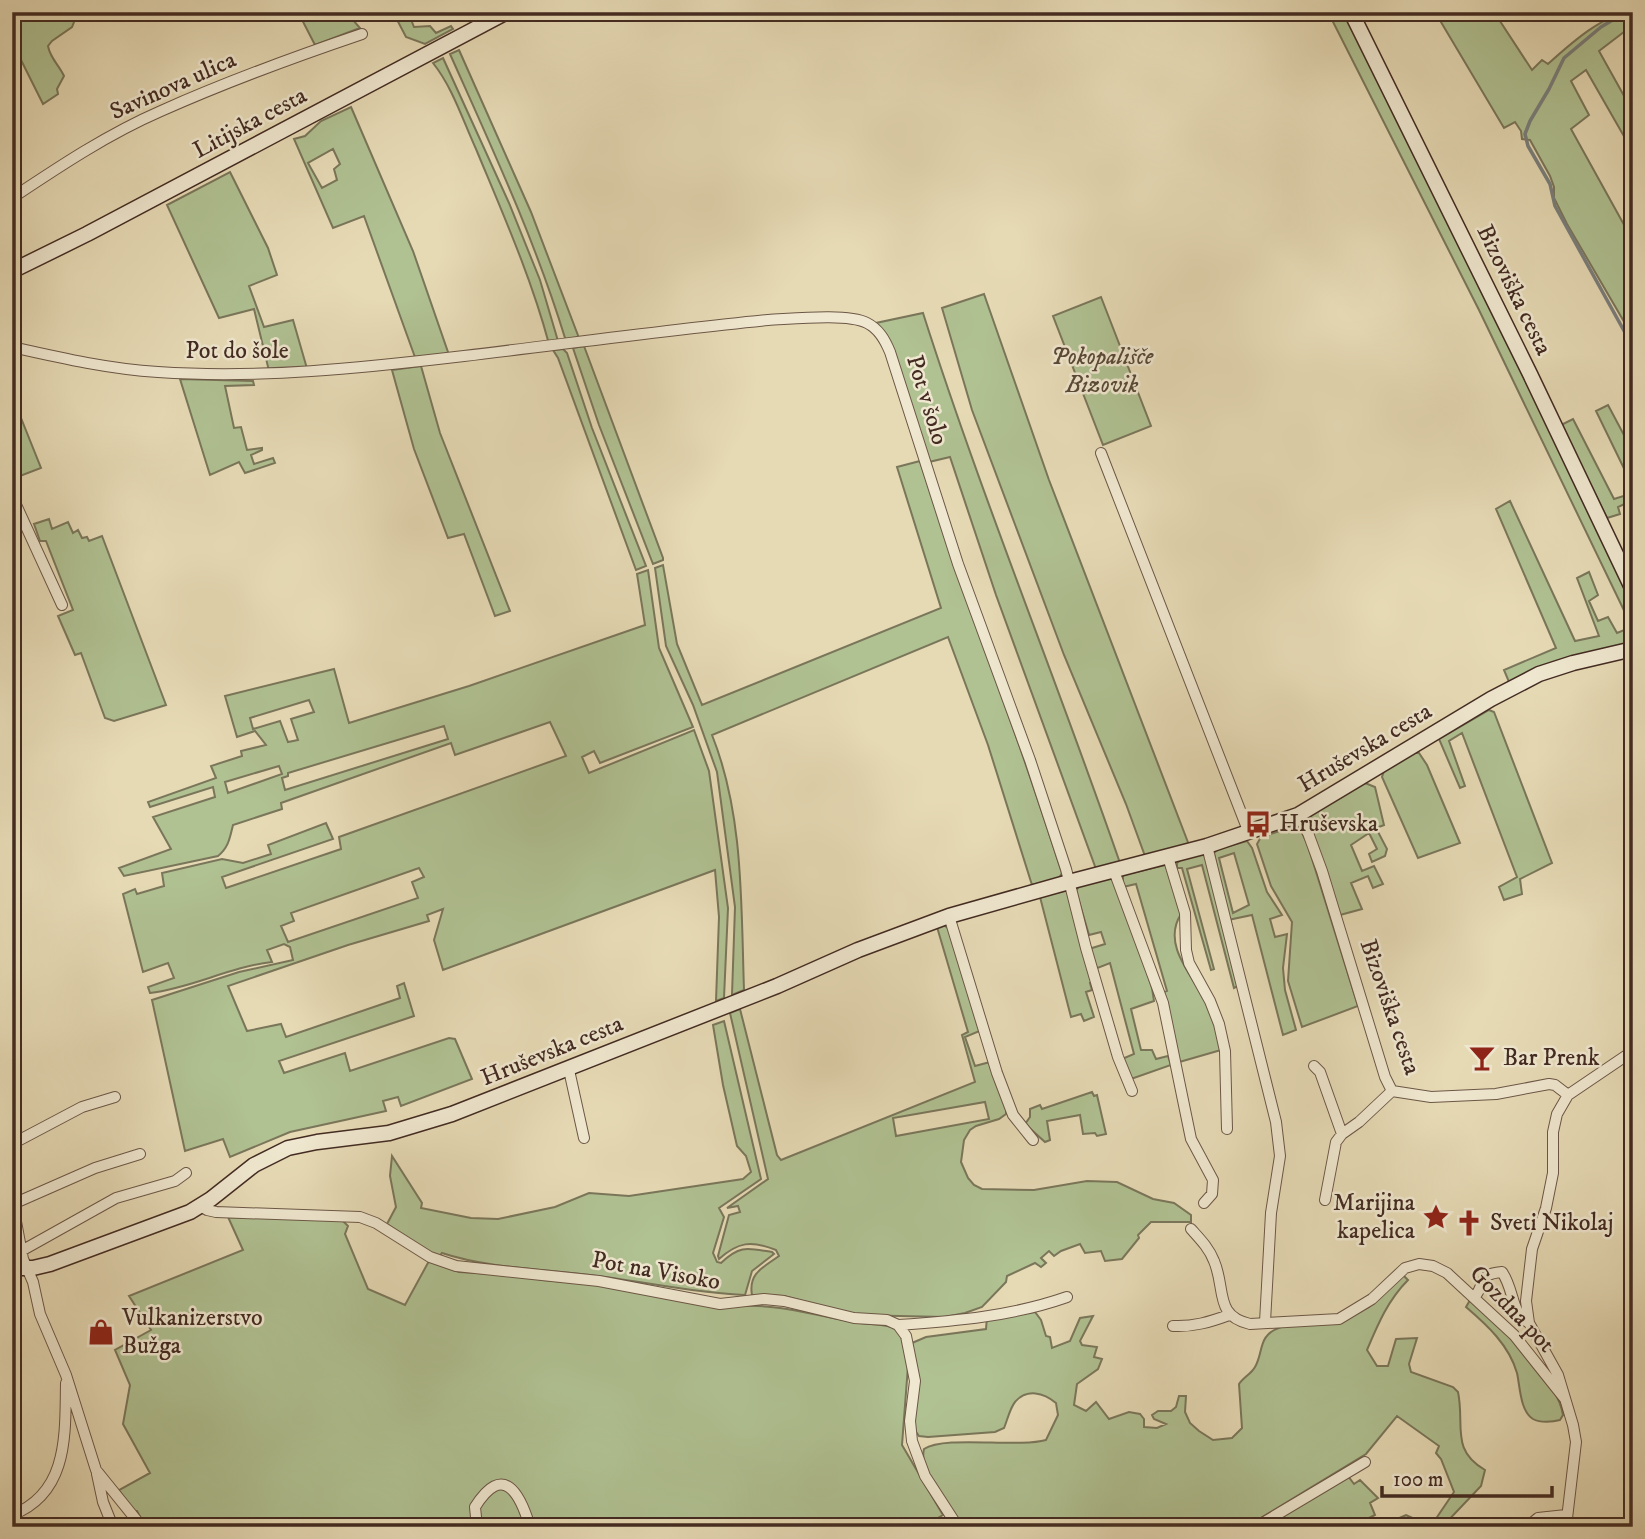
<svg xmlns="http://www.w3.org/2000/svg" width="1645" height="1539" font-family="'IM FELL DW Pica',serif">
<style>
.green{fill:#b0c192;stroke:#7a765a;stroke-width:2;fill-rule:evenodd}
.lines{fill:none;stroke-linecap:round;stroke-linejoin:round}
.stream{stroke:#797f7d;stroke-width:3.5}
.street-casing{stroke:#6c5747;stroke-width:12}
.secondary-casing{stroke:#432b22;stroke-width:17}
.street{stroke:#efe7cf;stroke-width:10}
.secondary{stroke:#efe7cf;stroke-width:14}
.labels{text-anchor:middle;dominant-baseline:central;stroke-width:5;stroke-linejoin:round;paint-order:stroke}
.street-label{font-size:24px;fill:#432b22;stroke:#efe7cf}
.park-label{font-size:24px;font-style:italic;fill:#594938;stroke:#efe7cf}
.poi-label{font-size:24px;fill:#432b22;stroke:#efe7cf;text-anchor:start}
</style>
<rect width="100%" height="100%" fill="#e6dab5"/>
<filter id="stains"><feTurbulence type="fractalNoise" baseFrequency=".00286" numOctaves="4"/><feColorMatrix values="0 0 0 0 .2 0 0 0 0 .09 0 0 0 0 .02 0 0 0 .5 -.17"/></filter>
<radialGradient id="worn" r=".72"><stop offset=".6" stop-color="#630" stop-opacity="0"/><stop offset="1" stop-color="#630" stop-opacity=".3"/></radialGradient>
<path class="green" d="M12,12H70L74,22L72,27L52,41L48,46C50,58 59,65 64,76L57,89L58,94L43,104L12,42Z
M298,12H346L360,28L315,45Z
M393,12H408L414,27L430,26L436,33L451,26L453,29L425,44L406,37Z
M1328,12H1344L1409,140L1616,568L1633,607V642L1609,648L1509,682L1504,670L1556,648L1496,509L1510,501L1575,641L1599,636L1577,578L1589,572L1598,595L1589,601L1598,621L1608,617L1617,633L1632,627L1479,310Z
M1435,12H1494L1532,70L1542,60L1548,64C1568,46 1605,12 1633,12V25L1599,51L1633,112V152L1586,70L1571,81L1589,115L1571,129L1633,241V337L1567,224L1554,198V187L1550,176L1530,140L1522,139L1521,131L1515,122L1504,128Z
M459,50L531,212L579,338L569,341L565,338C535,240 492,148 450,54Z
M443,58L509,203L540,280L558,341L549,344C531,277 503,214 476,149C463,121 453,88 433,63Z
M351,107L413,251L449,355L416,360L364,216L333,228L294,139L305,136L321,121ZM333,149L340,164L334,169L337,180L322,188L308,163Z
M230,172L268,248L277,275L249,286L264,327L293,320L308,372L270,375L254,309L219,318L167,205Z
M984,294L1049,480L1189,845L1145,856L1126,804L1064,655L972,410L942,308Z
M1101,297L1151,426L1103,445L1053,316Z
M923,313C982,498 1056,678 1120,863L1096,869L996,595L950,457L929,462L885,334L876,323Z
M584,346L663,558V560L653,564L599,425L573,348Z
M563,349L567,353L592,428L646,566L636,570L558,358L553,350Z
M421,366L440,433L510,611L495,616L464,534L448,538L414,449L392,370Z
M180,379L253,381L254,385L225,386L234,428L241,427L247,450L262,448V450L251,455L254,464L273,458L275,463L245,473L239,462L210,475Z
M15,403L41,468L12,479V405Z
M1608,405L1633,452V487L1596,411Z
M1573,419L1614,499L1633,493V500L1618,507L1620,514L1607,518L1561,425Z
M920,461C966,599 1018,735 1062,873L1059,878L1032,885L988,745L948,637L712,735C744,815 741,905 744,990L732,995L735,907L717,772L693,705L666,646L655,568L663,565L677,644L702,705L941,608L897,467Z
M49,519L52,529L68,522L73,533L78,530L82,538L87,537L89,541L102,536L166,705L114,721L105,718L81,653L75,655L58,616L73,610L46,541H40L34,524Z
M648,570L659,648L693,727L600,763L594,751L582,757L589,773L694,730L709,771L728,908L724,998L716,1001L719,917L715,870L443,970L434,940L443,909L427,915L429,921L348,945L228,986L247,1031L281,1024L286,1037L400,998L397,986L404,983L414,1016L279,1061L284,1073L345,1053L350,1071L449,1038L455,1039L472,1079L401,1106L398,1097L383,1101L386,1111L290,1132L230,1157L223,1139L185,1151L152,1000L239,972L293,960L290,947L284,944L267,950L272,962C229,967 192,988 150,993L148,987L174,978L168,963L143,972L123,894L135,889L137,894L164,886L162,873L222,859L243,863L271,854L268,845L326,823L333,839L222,877L226,888L341,849L339,837L566,756L550,722L455,755L451,743L281,803L282,809L233,825C230,837 229,847 218,856L124,876L119,868L171,849L153,817L215,797L213,787L150,807L148,802L216,778L211,766L242,756L241,751L266,745L255,731L237,737L225,696L334,669L349,723L469,686L645,625L637,574ZM309,700L314,712L291,719L298,740L288,742L280,721L253,729L250,718ZM444,726L448,739L285,790L282,778L288,776V773ZM279,766L282,774L228,793L225,782ZM419,868L424,877L412,882L418,898L288,942L281,926L294,921L291,913Z
M1489,710L1494,712L1552,863L1520,879L1522,894L1504,900L1499,887L1517,877L1462,733L1449,741L1465,786L1460,788L1439,739Z
M1415,753H1419L1427,765L1460,843L1418,858L1382,777L1384,771Z
M1365,783L1375,787L1384,825L1376,828L1387,849L1385,856L1372,862L1369,854L1377,849L1369,833L1351,845L1362,871L1374,866L1383,884L1373,888L1368,876L1351,883L1362,909L1340,915L1308,823L1311,815Z
M1292,827L1301,831L1307,843L1358,1006L1302,1027L1288,981L1292,922L1271,886L1257,844L1261,837Z
M1247,841L1252,848L1267,892L1282,915L1270,919L1275,937L1287,934L1283,968L1285,990L1296,1030L1283,1035L1252,915L1228,920L1214,853L1218,849ZM1234,853L1249,905L1233,913L1219,858Z
M1199,855H1204L1207,861L1238,986L1234,988L1202,865L1187,869L1214,969L1211,970L1182,868H1177V863L1182,859Z
M1165,865L1170,870L1181,914C1161,945 1193,976 1207,1003C1215,1017 1218,1034 1221,1050L1176,1063L1159,994L1167,991L1136,884L1123,887V875Z
M1110,878C1122,885 1146,969 1152,988L1154,1001L1131,1009L1141,1050H1152L1156,1059L1168,1056L1171,1065L1131,1079L1122,1059L1134,1054L1110,963L1095,969L1089,949L1105,944L1101,932L1089,935L1076,891L1079,886Z
M1067,890L1094,982L1090,983L1092,990L1086,992L1094,1017L1084,1021L1081,1014L1071,1017L1040,897Z
M944,925L950,930L982,1030L965,1037L975,1066L990,1062L1006,1109V1114L999,1119L976,1126L970,1130L964,1140L961,1162L968,1178L974,1185L982,1189L1034,1190L1087,1181L1117,1182L1153,1199L1174,1203L1191,1215V1222H1151L1138,1235L1139,1238L1122,1259L1105,1261L1101,1251L1085,1253L1080,1244L1061,1251L1054,1256L1049,1251L1041,1258L1046,1263L1041,1267L1035,1263L1007,1276L1006,1282L982,1307L965,1313L945,1317L854,1315L784,1296L752,1295C748,1273 764,1267 779,1256L776,1250C751,1240 738,1242 719,1259L718,1256L729,1215L740,1212L738,1206L727,1208L768,1179L730,1013L740,1009L777,1155L781,1160L975,1082L962,1035L968,1032L937,927ZM985,1102L989,1119L896,1136L893,1118Z
M724,1021L761,1179L719,1208L724,1217L713,1253L717,1262L721,1263C740,1245 747,1248 772,1252L774,1254L752,1271L745,1295C693,1293 642,1281 590,1275C542,1269 487,1268 442,1253L438,1258L387,1224L396,1207L390,1176L392,1156L422,1203L421,1208L471,1218L498,1219L555,1207L589,1193L629,1196L743,1179L751,1172L746,1156L737,1146L723,1085L713,1025Z
M1092,1092L1094,1096L1097,1095L1106,1134L1097,1136L1095,1133L1083,1134L1080,1115L1047,1121L1050,1140L1045,1142L1025,1124L1030,1117V1109L1040,1105L1042,1109Z
M228,1217L341,1219L348,1226L345,1234L368,1289L405,1305L429,1261L459,1272L517,1275L543,1280L589,1284L741,1306C779,1304 812,1315 849,1321C865,1325 880,1323 897,1328L901,1335L908,1366L902,1445L943,1515L936,1519L942,1527H145L137,1511H132L119,1490L150,1473L123,1424L130,1385L115,1350L151,1330L129,1296L243,1250Z
M1403,1275L1408,1280C1388,1300 1378,1324 1367,1350L1377,1366H1388L1396,1339L1417,1338L1409,1364L1411,1372L1453,1387L1458,1392C1465,1425 1450,1450 1485,1470L1481,1486L1442,1527H1378L1406,1515L1431,1526L1454,1492L1441,1459L1436,1453L1439,1446L1397,1416L1366,1454L1246,1527H962C949,1507 918,1472 924,1449C945,1435 1017,1448 1046,1440L1058,1415L1056,1403C1044,1393 1027,1388 1015,1402C1010,1408 1007,1421 1004,1428L995,1432L928,1437L919,1436L914,1429L912,1343L926,1337L986,1329L987,1317L1035,1312L1041,1320L1046,1336L1050,1337L1052,1348L1070,1341L1080,1318L1093,1316L1080,1341L1082,1345L1097,1347L1094,1357L1102,1359L1098,1369L1077,1384L1074,1405L1086,1411L1096,1402L1109,1419L1129,1412L1140,1414L1144,1419V1427L1157,1428L1166,1424L1154,1419L1152,1415L1158,1411H1171L1176,1407L1179,1396H1186L1185,1412L1190,1423L1199,1431L1213,1440L1232,1438L1242,1428L1239,1384C1243,1378 1252,1373 1255,1367C1264,1352 1257,1335 1281,1327L1345,1320L1369,1307Z
M1470,1300C1498,1325 1558,1379 1563,1415L1560,1420C1553,1422 1540,1423 1533,1419C1520,1411 1520,1386 1517,1373C1509,1345 1487,1325 1466,1307Z
M1348,1476L1354,1484L1360,1480L1378,1498L1370,1503L1375,1515L1351,1527H1259Z"/>
<g class="lines">
<path class="stream" d="M1626,12L1601,27L1564,58L1549,89L1530,121L1525,134L1528,146L1550,184L1555,206L1633,347"/>
<g class="street-casing">
<path id="street" d="M12,198C60,166 108,134 161,111C226,82 294,57 362,34
M12,347C61,358 109,369 158,372C260,379 362,368 464,356C565,344 667,330 768,320C792,319 847,313 867,323C879,329 885,340 890,352L958,564L1030,760L1066,869L1086,948L1118,1057L1132,1091
M1101,453L1249,833
M12,496L62,605
M1298,815L1308,833L1322,871L1385,1077L1392,1091L1431,1097L1496,1094L1549,1084L1555,1085L1568,1095L1633,1051
M1207,846L1276,1122L1280,1156L1271,1213L1265,1322
M1168,857L1185,913L1186,950L1189,963L1210,1001L1219,1024L1225,1051L1227,1129
M1114,871L1163,1003L1191,1139L1213,1180L1212,1194L1204,1203
M949,916L997,1073L1013,1115L1033,1140
M1314,1066L1320,1072L1342,1134
M569,1070L584,1138
M12,1144L82,1107L115,1097
M12,1200L23,1259L33,1282L40,1314L66,1375L96,1470L142,1527
M1325,1200L1336,1142L1342,1134L1359,1122L1392,1091
M13,1204L95,1168L140,1154
M200,1206L207,1210L216,1212L360,1217L376,1223L430,1257L456,1266L599,1281L720,1304L764,1299L784,1301L854,1318L887,1320L898,1325L906,1336L915,1381L910,1421L912,1441L925,1476L958,1527
M1191,1229C1200,1239 1209,1248 1214,1261C1226,1289 1214,1316 1250,1324L1339,1319L1372,1299L1405,1268L1419,1264L1433,1266L1447,1273L1514,1335L1565,1399
M23,1250L116,1198L175,1181L186,1173
M1475,1297C1486,1281 1479,1274 1502,1272C1515,1291 1510,1312 1529,1323
M898,1325C956,1321 1013,1316 1067,1297
M1173,1326C1193,1327 1210,1322 1229,1315
M97,1474L103,1502L113,1527
M12,1515C69,1493 65,1434 66,1383
M477,1527L475,1507C503,1462 520,1493 530,1527
M1256,1527L1365,1462
M1527,1527L1538,1518L1566,1515
M1566,1527L1576,1442L1573,1425L1558,1375L1529,1323L1526,1301L1532,1249L1546,1208L1553,1173V1132L1557,1114L1568,1095"/>
</g>
<g class="secondary-casing">
<path id="secondary" d="M1351,12L1530,374L1633,590
M12,271L87,234L507,12
M12,1268H33L50,1264L190,1212L211,1199L254,1165L288,1148L317,1142L389,1133L452,1114L777,986L858,950L949,916L1069,882L1207,846L1298,815L1491,699L1539,674L1573,663L1633,649"/>
</g>
<use href="#street" class="street"/>
<use href="#secondary" class="secondary"/>
</g>
<defs>
<g id="bus-bare" transform="scale(2.1)"><path d="M-5-6H5V4H4V6H2V4H-2V6H-4V4H-5ZM-3.5-4V0h7V-4ZM-3.5 1.2v1.5H-2V1.2ZM2 1.2v1.5H3.5V1.2Z" fill="#8f2418" stroke="#efe7cf" stroke-width="2.5" paint-order="stroke"/></g>
<g id="bar-bare" transform="scale(2.1)"><path d="M-6-5H6L.8 .8V4.5H3.5V6h-7V4.5H-.8V.8Z" fill="#8f2418" stroke="#efe7cf" stroke-width="2.5" paint-order="stroke"/></g>
<g id="sight-bare" transform="scale(2.1)"><path d="M0-6L1.8-2.2L6-1.7L2.9 1.2L3.7 5.4L0 3.3L-3.7 5.4L-2.9 1.2L-6-1.7L-1.8-2.2Z" fill="#8f2418" stroke="#efe7cf" stroke-width="2.5" paint-order="stroke"/></g>
<g id="church-bare" transform="scale(2.1)"><path d="M-1.2-6h2.4v3.5h3.3v2.4h-3.3V6h-2.4V-.1h-3.3v-2.4h3.3Z" fill="#8f2418" stroke="#efe7cf" stroke-width="2.5" paint-order="stroke"/></g>
<g id="shop-bare" transform="scale(2.1)"><path d="M-5-2.5h2.3a2.7 3.5 0 0 1 5.4 0H5L5.5 6h-11ZM-1.5-2.5h3a1.5 2.3 0 0 0-3 0Z" fill="#8f2418" stroke="#efe7cf" stroke-width="2.5" paint-order="stroke"/></g>
</defs>
<g fill-rule="evenodd">
<use href="#bus-bare" x="1258" y="824"/>
<use href="#bar-bare" x="1482" y="1058"/>
<use href="#sight-bare" x="1436" y="1217"/>
<use href="#church-bare" x="1469" y="1223"/>
<use href="#shop-bare" x="101" y="1332"/>
</g>
<g class="labels">
<g class="street-label">
<text transform="translate(173 86) rotate(-24)">Savinova ulica</text>
<text transform="translate(250 123) rotate(-28)">Litijska cesta</text>
<text transform="translate(1514 290) rotate(64)">Bizoviška cesta</text>
<text x="237" y="351">Pot do šole</text>
<text transform="translate(927 400) rotate(73)">Pot v šolo</text>
<text transform="translate(1365 748) rotate(-31)">Hruševska cesta</text>
<text transform="translate(1390 1007) rotate(71)">Bizoviška cesta</text>
<text transform="translate(552 1051) rotate(-22)">Hruševska cesta</text>
<text transform="translate(656 1271) rotate(10)">Pot na Visoko</text>
<text transform="translate(1512 1309) rotate(46)">Gozdna pot</text>
</g>
<g class="park-label">
<text x="1102" y="357">Pokopališče<tspan x="1102" dy="28">Bizovik</tspan></text>
</g>
<g class="poi-label">
<text x="1279" y="824">Hruševska</text>
<text x="1503" y="1058">Bar Prenk</text>
<text x="1415" y="1203" text-anchor="end">Marijina<tspan x="1415" dy="28">kapelica</tspan></text>
<text x="1490" y="1223">Sveti Nikolaj</text>
<text x="122" y="1318">Vulkanizerstvo<tspan x="122" dy="28">Bužga</tspan></text>
</g>
</g>
<rect width="1645" height="1539" fill="none" stroke="#e6dab5" stroke-width="42"/>
<rect x="14" y="14" width="1617" height="1511" fill="none" stroke="#432b22" stroke-width="3.5"/>
<rect x="21" y="21" width="1603" height="1497" fill="none" stroke="#432b22" stroke-width="2"/>
<path d="M1382 1486v10h170v-10" fill="none" stroke="#432b22" stroke-width="3.5"/>
<text x="1393" y="1486" font-size="21" fill="#432b22" stroke="#efe7cf" stroke-width="5" paint-order="stroke">100 m</text>
<rect width="100%" height="100%" filter="url(#stains)"/>
<rect width="100%" height="100%" fill="url(#worn)"/>
</svg>
